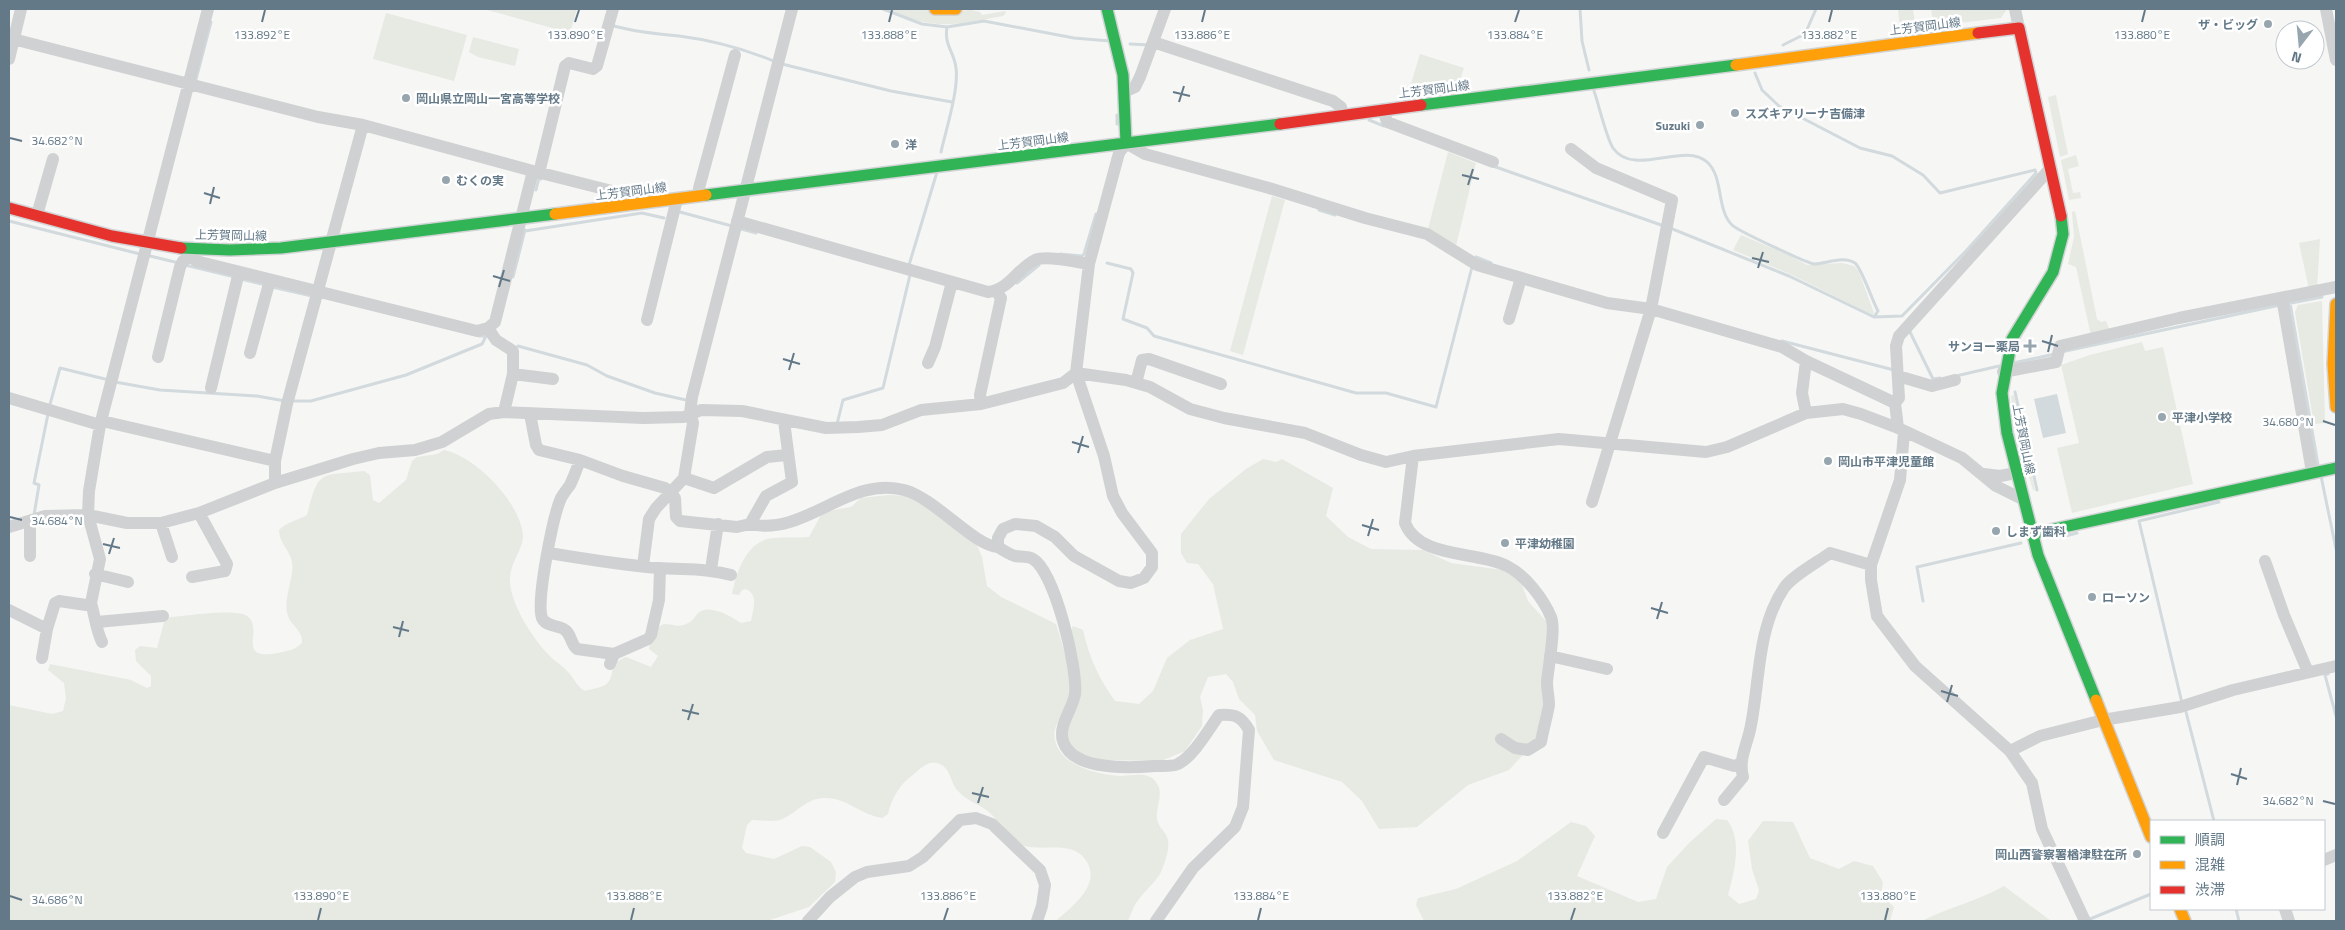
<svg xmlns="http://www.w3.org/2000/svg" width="2345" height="930" font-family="'Titillium Web','Noto Sans JP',sans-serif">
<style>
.green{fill:#e6eae3}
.water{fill:#d2dadd}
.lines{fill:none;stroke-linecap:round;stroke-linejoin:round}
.stream{stroke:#d2dadd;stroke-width:3}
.fast-casing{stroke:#d1d3d5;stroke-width:14}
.slow-casing{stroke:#d1d3d5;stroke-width:14}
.jam-casing{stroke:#d1d3d5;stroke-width:14}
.street{stroke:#d0d1d2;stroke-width:12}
.fast{stroke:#30b455;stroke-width:11}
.slow{stroke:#ff9f0a;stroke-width:11}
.jam{stroke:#e5322d;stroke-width:11}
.ticks{fill:none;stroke:#637988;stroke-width:2}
.poi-dot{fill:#96a5ae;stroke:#fff;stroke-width:2}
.labels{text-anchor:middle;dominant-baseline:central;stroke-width:5;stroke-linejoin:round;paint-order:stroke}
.poi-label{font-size:12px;font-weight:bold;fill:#637988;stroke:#fff;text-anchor:start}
.street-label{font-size:12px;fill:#637988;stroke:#fff}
.ticks-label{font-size:12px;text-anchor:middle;fill:#637988;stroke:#fff;stroke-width:5;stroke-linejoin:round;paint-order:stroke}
</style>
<rect width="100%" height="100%" fill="#f6f6f5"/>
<path class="green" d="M484,9H577L570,33Z
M887,9H929L941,12L971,10L980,12L982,15L1005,11L1006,13L1003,16C955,25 933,31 887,9Z
M1898,9H1913L1916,29L1900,31Z
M1931,9H2007L2001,18L1934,26Z
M386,13L467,35L454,81L373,59Z
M473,37L519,49L515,66L478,57L469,52Z
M1420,54L1464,68L1458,87L1408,93Z
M2056,95L2068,154L2060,157L2048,97Z
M1448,152L1476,163L1456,246L1428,229Z
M2076,155L2079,166L2068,169L2073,193L2080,192L2081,198L2069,200L2061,160Z
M1272,196L1285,200L1243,355L1230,351Z
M2075,211L2097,319L2101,322L2106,321L2110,331L2091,336L2076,267L2068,264L2074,237L2072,212Z
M1741,235L1788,255L1807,265L1842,263L1854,266L1859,272L1874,313L1873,315L1790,274L1733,250Z
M2320,239L2317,288L2309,289L2299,243Z
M2322,301L2325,423L2314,424L2295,312L2298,305Z
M2142,342L2145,351L2163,347L2193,484L2072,513L2057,448L2079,443L2061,365L2090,355Z
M2014,395L2035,491L2033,490L2014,426L2011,396Z
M444,450C475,456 520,502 523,535C524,549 509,563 510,581C510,603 533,639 548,654C554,661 562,665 568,672C575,679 576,686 585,691C591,689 600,688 605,685C617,677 606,664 626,657L651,667L658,656L649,649C650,642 656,625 665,624C671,624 678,627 684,625C692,622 693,619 698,613C709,603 732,617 741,623L751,621C753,609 759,595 746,589L742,590L739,595L732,594C737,571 746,541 773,538C785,537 797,538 809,537L821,515L827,511L851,507L861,498L889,495L905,496L938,513L977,545L982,557L987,586L1001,597L1056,624C1063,646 1071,670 1070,694C1069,710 1051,723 1055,740C1060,766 1099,775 1120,776C1132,776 1148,771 1156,782C1165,794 1155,807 1157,819C1158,826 1163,829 1166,835C1172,845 1165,862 1161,872C1157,881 1146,889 1140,898C1134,904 1131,914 1128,921H1056C1071,907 1101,886 1087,862C1072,836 1037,856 1016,842C1005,835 1000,822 991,814C981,804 967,802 957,790C950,781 950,766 937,763C927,761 921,768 914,774C900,784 892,797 888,814L882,818C861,815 846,797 824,798C806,798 796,814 780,820C772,822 760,820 752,820L747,825L742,848L746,853L774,859L802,846L810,847L831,862L836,872L835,882L809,907L767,921H9V705L52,714L63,711L66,698L64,683L48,670L50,664L131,680L147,688L151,686V676L136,661L135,650L140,646L157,648L165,619L171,617C186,616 236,608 247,616C265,629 234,661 278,653C287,651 295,650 302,643C303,630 292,627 288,616C282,600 295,577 292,562C290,550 279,543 279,530C288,521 297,521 307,515C319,469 319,476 364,471L370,475L373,500L379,503L406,480L412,461L417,457L437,454Z
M1263,459L1276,462L1282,459L1333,488L1326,516L1348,537L1371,549L1423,550L1451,563L1503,570L1521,582L1528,601L1546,621L1545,705L1536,741L1509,770L1468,785L1417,827L1379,829L1362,801L1342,782L1274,760L1257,731L1255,715L1239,699L1233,682L1226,674L1208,677L1200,697L1203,710L1202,726L1185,751L1161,761L1103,760L1076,752L1066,739V726L1076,710L1069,634L1073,626L1083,630C1089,657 1099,679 1115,701L1139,704L1153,691L1167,658L1190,640L1223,629L1213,584L1198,564L1187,563L1181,553V534L1209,499L1246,469Z
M1716,819L1727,820C1743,840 1734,873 1728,895L1739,904L1756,899L1759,890L1752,869L1748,841L1763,821L1793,822L1810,858L1839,869L1854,861L1873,866L1883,882L1881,895L1894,907L1890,921H1424L1416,905L1418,898L1456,889L1517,861L1571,822L1586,826L1595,836L1577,876L1638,902L1656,899L1667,867L1690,842Z
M2004,886L2051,921H1922C1949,907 1978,901 2004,886Z"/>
<path class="water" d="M2057,394L2066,433L2043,438L2034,399Z"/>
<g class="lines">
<path class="stream" d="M883,9L922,24L947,27L984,21L1074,38L1110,41
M1580,9L1582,41L1589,70
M614,26C636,32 656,34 679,36C711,40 747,50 776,62
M1130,44L1149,45
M1783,45L1805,34L1816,9
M782,64L891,91L952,102
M195,83L211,22
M1594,91C1599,105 1606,137 1613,148C1634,178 1684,141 1707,162C1724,177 1716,209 1732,225C1738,231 1807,263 1814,264C1826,264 1843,255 1855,263C1862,269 1872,300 1878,311L1874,317
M1369,120L1384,126
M1117,124V115
M941,152C946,130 959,89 956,68C954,51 944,46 947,27
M1493,166L1664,226
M536,190L539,178L541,179
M1319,210L1335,215
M680,212L732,226
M9,221L140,254
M738,228L756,233
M1670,228L1789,276L1874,317L1902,316L1966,251L2036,173L2035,170L1940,193L1923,175L1892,156L1860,148L1779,106L1762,90L1755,73
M525,231L642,213L664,218
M1060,254L1082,256L1084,254L1096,214
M146,255L179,263
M1476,257L1491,263
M1107,263L1131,269L1133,273L1123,319L1147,328L1154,336L1356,393H1386L1436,407L1472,267
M185,265L235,277
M909,265L937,172
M513,277L525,230
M241,279L266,285
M1017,283L1039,265
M272,287L312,296
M2290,303L2318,465
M2286,304L2322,297
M1909,330L1933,379L1940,378
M1782,341L1894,370
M518,346L587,365L607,376L655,393L686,400
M2061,352L2280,305
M2013,363L2055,354
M1956,376L1999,366
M115,382L160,390L257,396L285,401
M2015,392L2037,490
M291,401H311L406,375L482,344L486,336H479
M49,408L60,368L109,380
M837,424L843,400L883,388L910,275
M2321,476L2336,549
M34,515L39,485L34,483L48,414
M2065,536L2077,533
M1923,601L1917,567L2021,543
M2328,674L2325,675L2336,716
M2182,703L2139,521L2219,502
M2185,708L2214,821
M2236,909L2239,921
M2090,919L2151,894"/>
<g class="fast-casing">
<path id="fast" d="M1107,9L1123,75L1126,143
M1421,105L1736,65
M706,195L1280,124
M2061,216L2063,234L2053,272L2012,339L2002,393L2007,433L2038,555L2096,700
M181,248L230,250L281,248L555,214
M2032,534L2336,468"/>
</g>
<g class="slow-casing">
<path id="slow" d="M935,9H956
M1736,65L1978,33
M555,214L706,195
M2336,304L2333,364L2336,407
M2096,700L2151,837
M2180,909L2185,921"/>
</g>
<g class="jam-casing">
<path id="jam" d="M1978,33L2019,28L2061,216
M1280,124L1421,105
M9,208L112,236L181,248"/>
</g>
<path class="street" d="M2015,9L2019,28
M2326,9L2336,60
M9,38L318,117L363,125L533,171L495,322L488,328L477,331L196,261L192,256L193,249
M1153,42L1333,101L1341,107L1342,115
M9,59L21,9
M1126,91L1135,87L1140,77L1165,9
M1383,109L1387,122L1493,162
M1571,149L1596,168L1672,200L1651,309L1592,502
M533,171L616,192L621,197V205
M539,173L565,66L569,63L593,69L597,66L613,9
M701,196L699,188L735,55
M37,215L53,159
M737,221L988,292C1010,289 1017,269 1035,260C1046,255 1076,262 1089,264
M2282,298L2312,472
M1509,319L1521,278
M647,320L677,199
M488,328L496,340L513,351V374L504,412
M250,353L270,280
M158,357L180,267L183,261L192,256
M1806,361L1802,393L1806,413
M928,363L935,347L952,282
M2003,372L2056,362L2060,346L2179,318L2336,287
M513,374L553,379
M1898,376L1932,386L1955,380
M1136,383L1142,360L1149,359L1221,384
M211,388L239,272
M9,398L100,425
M1895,403L1899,398L1896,346L1899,336L2048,171H2052
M981,404L980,395L1001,298L996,291
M530,414L536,445L539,450L580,460L623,476L665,488L675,498L676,517L680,521L737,527L750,524L766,496L792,482L784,421
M102,421L275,461
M1904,432L1900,480L1871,565V580L1877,616L1915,666L2010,751L2032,783L2042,829L2085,921
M1413,456L1405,523C1419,559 1478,551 1507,566C1525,575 1543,598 1551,617C1556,629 1548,668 1547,682C1547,690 1549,697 1549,705C1547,717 1543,730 1541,742L1528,750L1515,748L1501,739
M580,460C577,468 574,477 570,485C567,489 564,493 561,498C553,516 536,601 542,618C546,627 559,625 565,630C572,635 570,643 577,649L614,654
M1984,474L2000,476L2016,473
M684,478L714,488L767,457L787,455
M275,483V461L287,404L363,125
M161,523L172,557
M750,524C805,537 848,475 904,490C935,498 974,546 998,547
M9,527L45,516L88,515L127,523H161L199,513L275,483L353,459L379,453L415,450L442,442L489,414L504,412L643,418L684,417L701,410L742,411L826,428L858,427L882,425L921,410L981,404L1063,383L1076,373L1126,380L1150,387L1190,409L1224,418L1305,433L1361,455L1386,462L1413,456L1559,439L1706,452L1727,447L1806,413L1843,409L1861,414L1898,428L1962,458L1996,486L2024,500
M549,553C585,559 622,565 659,568C684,570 707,568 731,575
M30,556V521
M2265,561L2284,615L2308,672
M643,566L649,519L656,508L684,478L693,423L690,413L692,397L792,9
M711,569L718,524
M95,574L128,582
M192,577L225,571L227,564L199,513
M91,603C95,616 96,630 102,642
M9,610L47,629
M97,622L163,616
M1550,656L1607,669
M42,658L47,629L55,603L59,601L86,605L91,603L100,559L88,515L89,491L100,425L208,9
M610,664L614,654L648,639L651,635L659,600L660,568
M2010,751L2040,736L2103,720L2180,707L2233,690L2336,666
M1724,800L1743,777C1738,758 1748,744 1751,725C1760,680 1757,628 1784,588C1792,576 1818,562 1830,553L1871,565
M1663,833L1704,757L1734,766L1740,764
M2324,860L2336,855
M2285,909L2289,921
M808,921L830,897L855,877L867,872L909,866L923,857L960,820L976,818L992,824L1040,870L1045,885L1042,906L1037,921
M1156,921L1193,868L1235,827L1243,807L1249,730C1241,716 1235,714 1219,715C1209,729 1193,757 1178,764C1172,767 1162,766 1155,766C1131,768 1072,771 1063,741C1058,725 1073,709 1075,694C1078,669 1055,572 1033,559C1028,556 1020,557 1015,556C1009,554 1003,550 998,547V538L1003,529L1015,524L1036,526L1055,537L1074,556L1119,581L1131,583L1144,578L1152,567V553L1122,513L1113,496L1104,456L1076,373L1089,264L1119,153L1126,143L1145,154L1269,188L1365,218L1427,234L1477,265L1607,303L1651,309L1782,347L1806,361L1895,403L1898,428"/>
<use href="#fast" class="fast"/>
<use href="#slow" class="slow"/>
<use href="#jam" class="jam"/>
</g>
<path class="ticks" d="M262,22L265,10M575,22L579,10M889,22L892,10M1202,22L1205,10M1515,22L1519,10M1829,22L1832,10M2142,22L2145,10M1173,92L1190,96M1179,102L1184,86M10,138L22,141M1462,175L1479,179M1468,185L1473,169M204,193L220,198M210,204L214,187M1752,258L1769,262M1758,268L1763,252M493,276L510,281M499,287L504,270M2042,341L2058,346M2048,352L2052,335M783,359L800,364M789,370L794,353M2323,421L2335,425M1072,442L1089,447M1078,453L1083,436M10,517L22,520M1362,525L1379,530M1368,536L1373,519M103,544L120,548M109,554L114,538M1651,608L1668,613M1657,619L1662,602M393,627L409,631M399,637L403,621M1941,691L1958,696M1947,702L1952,685M682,710L699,714M688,720L693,704M2231,774L2247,779M2237,785L2241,768M972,793L989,797M2323,801L2335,804M978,803L983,787M10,896L22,900M318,920L321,908M631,920L634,908M944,920L948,908M1258,920L1261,908M1571,920L1575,908M1885,920L1888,908"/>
<g class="poi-dot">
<circle cx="2268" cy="24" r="5"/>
<circle cx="406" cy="98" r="5"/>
<circle cx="1735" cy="113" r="5"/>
<circle cx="1700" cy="125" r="5"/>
<circle cx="895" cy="144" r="5"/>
<circle cx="446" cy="180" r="5"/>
<path d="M2027.5 338.5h5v5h5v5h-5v5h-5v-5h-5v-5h5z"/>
<circle cx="2162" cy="417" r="5"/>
<circle cx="1828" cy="461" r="5"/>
<circle cx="1996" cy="531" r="5"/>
<circle cx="1505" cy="543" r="5"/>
<circle cx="2092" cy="597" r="5"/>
<circle cx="2137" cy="854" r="5"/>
</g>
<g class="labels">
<g class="poi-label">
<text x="2258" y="24" text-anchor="end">ザ・ビッグ</text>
<text x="416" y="98">岡山県立岡山一宮高等学校</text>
<text x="1745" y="113">スズキアリーナ吉備津</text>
<text x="1690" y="125" text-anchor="end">Suzuki</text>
<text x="905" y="144">洋</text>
<text x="456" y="180">むくの実</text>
<text x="2020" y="346" text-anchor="end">サンヨー薬局</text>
<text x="2172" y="417">平津小学校</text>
<text x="1838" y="461">岡山市平津児童館</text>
<text x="2006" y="531">しまず歯科</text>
<text x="1515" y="543">平津幼稚園</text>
<text x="2102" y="597">ローソン</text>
<text x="2127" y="854" text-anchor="end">岡山西警察署楢津駐在所</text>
</g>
<g class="street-label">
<text transform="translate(1925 26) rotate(-7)">上芳賀岡山線</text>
<text transform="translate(1434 89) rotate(-7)">上芳賀岡山線</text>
<text transform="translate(1033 141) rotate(-7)">上芳賀岡山線</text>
<text transform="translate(631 191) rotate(-7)">上芳賀岡山線</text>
<text transform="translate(231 235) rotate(1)">上芳賀岡山線</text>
<text transform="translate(2024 439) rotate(79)">上芳賀岡山線</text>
</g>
</g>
<g class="ticks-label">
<text x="262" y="39">133.892°E</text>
<text x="575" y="39">133.890°E</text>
<text x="889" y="39">133.888°E</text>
<text x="1202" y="39">133.886°E</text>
<text x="1515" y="39">133.884°E</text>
<text x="1829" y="39">133.882°E</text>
<text x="2142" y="39">133.880°E</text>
<text x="57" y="145">34.682°N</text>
<text x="2288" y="426">34.680°N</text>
<text x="57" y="525">34.684°N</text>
<text x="2288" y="805">34.682°N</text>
<text x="321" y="900">133.890°E</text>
<text x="634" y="900">133.888°E</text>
<text x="948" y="900">133.886°E</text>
<text x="1261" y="900">133.884°E</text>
<text x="1575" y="900">133.882°E</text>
<text x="1888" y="900">133.880°E</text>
<text x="57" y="904">34.686°N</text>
</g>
<rect width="2345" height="930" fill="none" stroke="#637988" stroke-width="20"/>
<rect x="2150" y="820" width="175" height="90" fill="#ffffff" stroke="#c1c9cf"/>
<rect x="2160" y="836" width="25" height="8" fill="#30b455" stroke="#c1c9cf"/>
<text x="2195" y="845" font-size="15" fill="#637988">順調</text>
<rect x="2160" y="861" width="25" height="8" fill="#ff9f0a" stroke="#c1c9cf"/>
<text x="2195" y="870" font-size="15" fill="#637988">混雑</text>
<rect x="2160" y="886" width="25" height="8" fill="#e5322d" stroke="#c1c9cf"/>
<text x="2195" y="895" font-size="15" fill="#637988">渋滞</text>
<g transform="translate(2300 45) rotate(196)"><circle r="24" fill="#ffffff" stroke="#c1c9cf"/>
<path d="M0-4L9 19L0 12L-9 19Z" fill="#96a5ae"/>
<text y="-8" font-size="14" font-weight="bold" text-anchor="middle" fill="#637988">N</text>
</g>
</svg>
